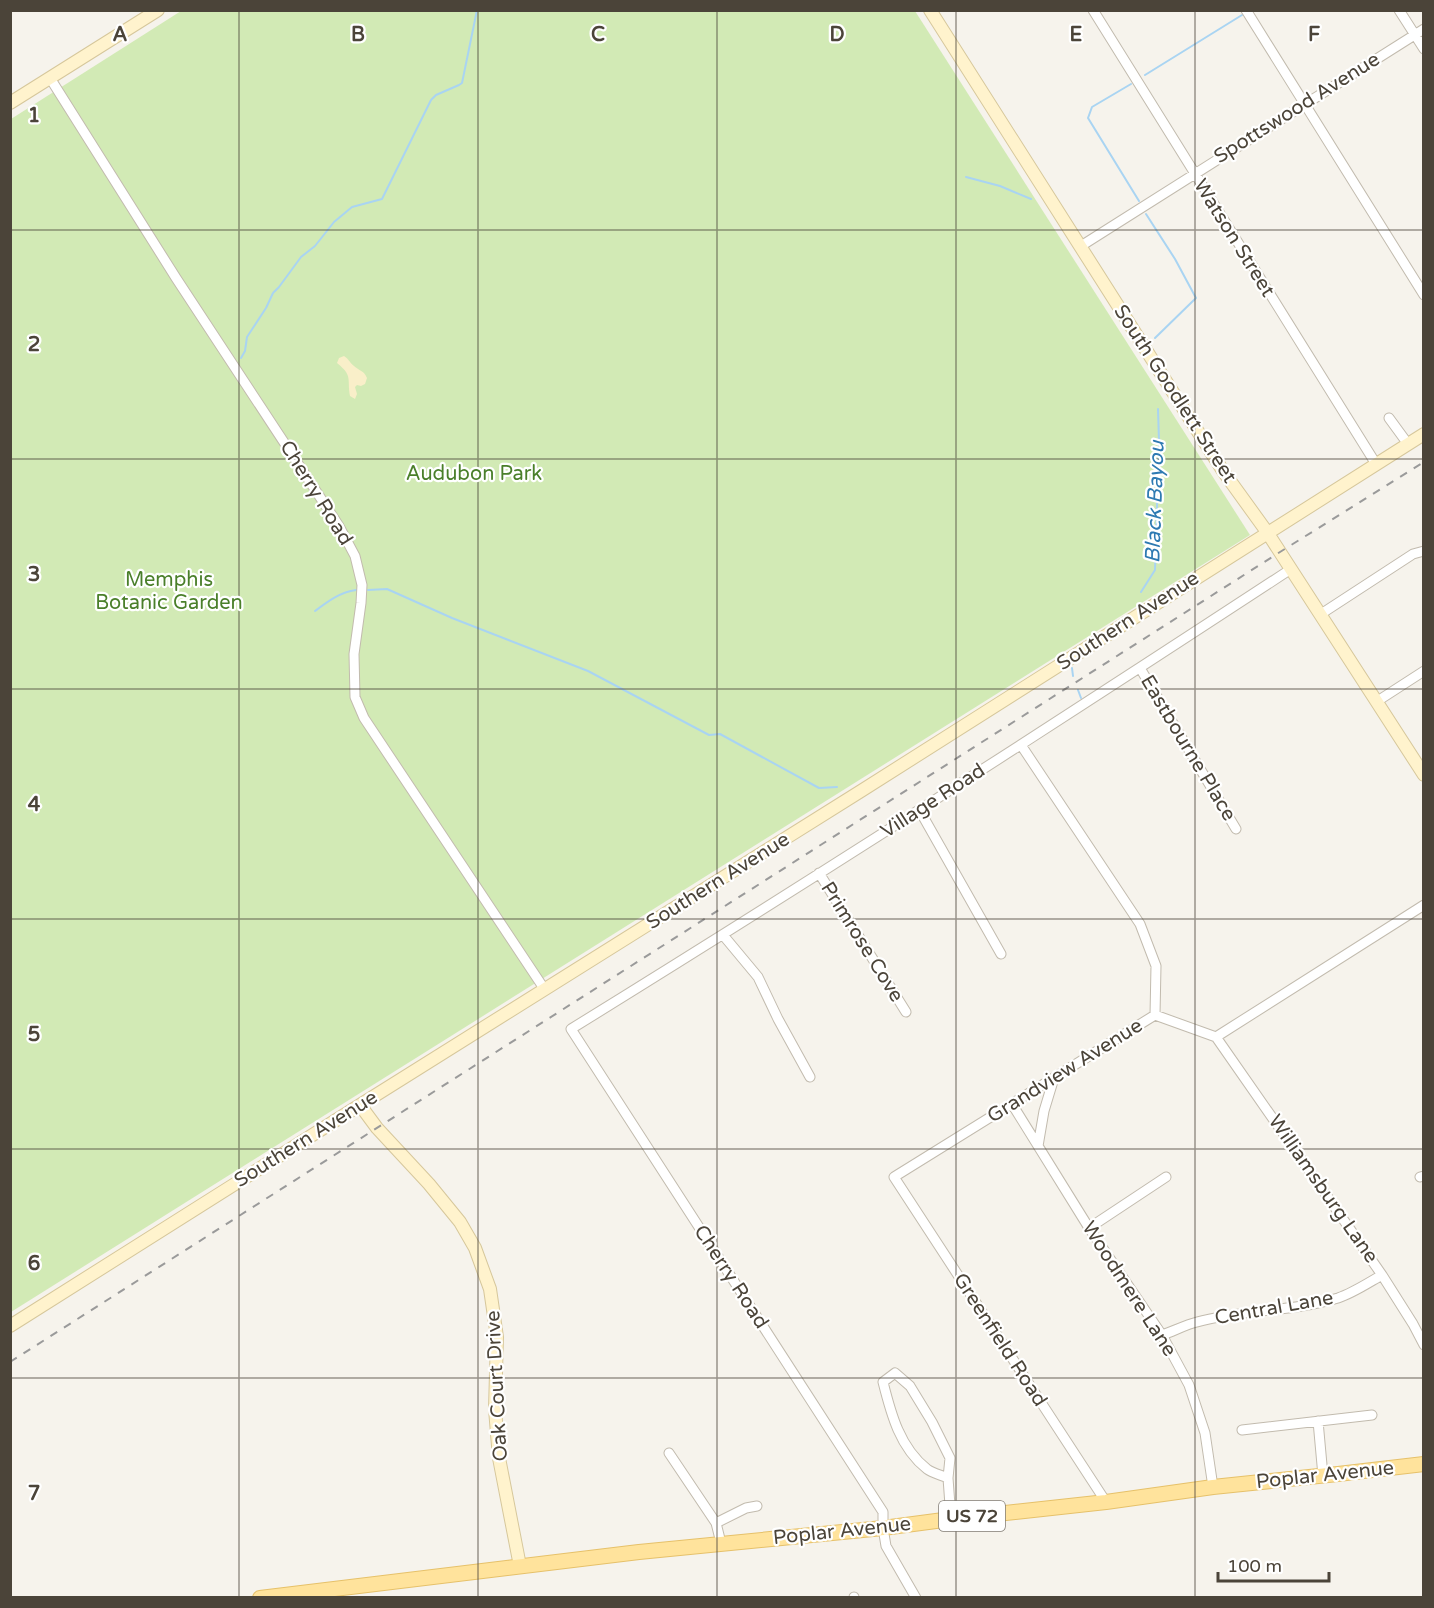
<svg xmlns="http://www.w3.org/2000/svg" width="1434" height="1608" font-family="'Varela Round',sans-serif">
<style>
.green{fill:#d2eab5}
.sand{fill:#f9efc9}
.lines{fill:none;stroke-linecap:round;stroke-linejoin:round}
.stream{stroke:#a9d4f2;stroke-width:2}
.street-casing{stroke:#c2bbae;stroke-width:11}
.secondary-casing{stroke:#d6c79b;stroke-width:14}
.primary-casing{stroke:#e6c16a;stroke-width:16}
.street{stroke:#fff;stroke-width:9}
.secondary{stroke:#fff3cd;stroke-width:12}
.primary{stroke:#ffe39c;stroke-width:14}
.rail{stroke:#9a9a9a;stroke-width:2;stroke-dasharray:8 8;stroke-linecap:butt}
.grid{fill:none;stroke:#4b4439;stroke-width:1.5;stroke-opacity:0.55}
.labels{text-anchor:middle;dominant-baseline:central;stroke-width:4.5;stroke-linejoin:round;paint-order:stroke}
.shield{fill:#fff;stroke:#817c74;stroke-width:1.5}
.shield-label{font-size:18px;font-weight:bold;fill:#4b4439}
.street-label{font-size:20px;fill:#4b4439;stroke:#fff}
.park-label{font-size:20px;fill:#4a7f2a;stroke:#fff}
.water-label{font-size:21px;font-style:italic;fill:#2e7ab2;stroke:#fff}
.grid-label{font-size:20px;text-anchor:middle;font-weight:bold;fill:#4b4439;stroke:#fff;stroke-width:4.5;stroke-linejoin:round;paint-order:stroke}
</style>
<rect width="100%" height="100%" fill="#f6f3ec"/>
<path class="green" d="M181,11H915L1250,535L11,1312V119Z"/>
<path class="sand" d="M344,356C349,359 349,362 354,366C359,371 364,370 367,378L365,384L361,386L357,385L355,387L357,394L355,399L350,396C347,378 353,376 337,363L339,358Z"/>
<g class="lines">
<path class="stream" d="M1145,75L1242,15
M1131,84L1092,107L1088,118L1139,201
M966,177L1000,186L1031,199
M1146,214L1175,259L1196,298L1155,338
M241,358L245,351L247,337L266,308L273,293L279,287L301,257L315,246L334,222L352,207L382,199L431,100L436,95L459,85L462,83L477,10
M368,590L387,589L452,618L588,671L709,735L720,734L819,788L837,787
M1141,592L1155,570L1159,441L1158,409
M315,611C327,602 340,592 356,590
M1072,668L1073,676
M1078,690L1081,698"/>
<g class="street-casing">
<path id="street" d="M1093,10L1376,464
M1246,10L1424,295
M1399,10L1424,49
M50,78L176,278L339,526L355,556L362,585L361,603L354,654L355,697L364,718L545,990
M1081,246L1424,29
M1389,418L1408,444
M1321,614L1413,554L1424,551
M1140,668L1236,829
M1376,702L1424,671
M1021,745L1140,924L1156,966L1155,1015
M920,811L1001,954
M819,873L906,1012
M723,935L758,977L778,1019L810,1077
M1216,1037L1382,1275L1413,1324L1424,1345
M1012,1104L1089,1228L1162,1335L1189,1385L1205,1433L1213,1487
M1038,1146L1044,1111L1054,1078
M1420,1177L1424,1176
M1089,1228L1166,1177
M1162,1335C1174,1331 1185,1325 1197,1322C1243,1309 1292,1312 1338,1298C1353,1293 1368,1283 1382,1275
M895,1373L910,1386L932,1422L950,1458L948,1478C941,1475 932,1473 927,1469C900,1448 891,1414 883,1382Z
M1318,1421L1323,1476
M1242,1430L1372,1415
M669,1453L716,1523L721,1543
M948,1478L951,1519
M1106,1502L894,1177L1155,1015L1216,1037L1424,905
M716,1523L746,1508L757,1506
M854,1597V1598
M916,1598L886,1546L883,1528V1512L571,1029C814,879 1053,725 1291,569"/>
</g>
<g class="secondary-casing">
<path id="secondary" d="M930,10L1223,471L1267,532L1424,775
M10,103L158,10
M360,1105L377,1128L429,1184L460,1222L475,1248L490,1289L497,1337L495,1409L499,1458L520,1566
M10,1326L360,1105L861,791L1424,434"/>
</g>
<g class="primary-casing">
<path id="primary" d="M260,1598L639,1552L883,1528L951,1519L1106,1502L1213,1487L1338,1474L1424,1464"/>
</g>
<use href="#street" class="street"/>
<use href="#secondary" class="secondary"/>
<use href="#primary" class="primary"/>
<path class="rail" d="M10,1362L1280,552L1424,462"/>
</g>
<path class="grid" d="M239,10V1598M478,10V1598M717,10V1598M956,10V1598M1195,10V1598M10,230H1424M10,459H1424M10,689H1424M10,919H1424M10,1149H1424M10,1378H1424"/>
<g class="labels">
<rect class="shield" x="939" y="1501" width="66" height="30" rx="4.5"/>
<g class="shield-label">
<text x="972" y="1516">US 72</text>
</g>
<g class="street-label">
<text transform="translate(1297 108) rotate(-32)">Spottswood Avenue</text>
<text transform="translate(1234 238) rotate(58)">Watson Street</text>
<text transform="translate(1175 394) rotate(57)">South Goodlett Street</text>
<text transform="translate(316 493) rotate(58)">Cherry Road</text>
<text transform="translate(1128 621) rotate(-33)">Southern Avenue</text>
<text transform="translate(1188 748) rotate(59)">Eastbourne Place</text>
<text transform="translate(933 801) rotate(-33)">Village Road</text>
<text transform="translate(718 881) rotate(-32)">Southern Avenue</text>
<text transform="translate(862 942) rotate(58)">Primrose Cove</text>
<text transform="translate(1065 1071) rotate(-32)">Grandview Avenue</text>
<text transform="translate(306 1139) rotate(-32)">Southern Avenue</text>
<text transform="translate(1323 1189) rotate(55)">Williamsburg Lane</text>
<text transform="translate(731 1277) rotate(57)">Cherry Road</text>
<text transform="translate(1129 1289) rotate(57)">Woodmere Lane</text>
<text transform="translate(1274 1308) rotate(-10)">Central Lane</text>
<text transform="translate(1000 1340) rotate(57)">Greenfield Road</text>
<text transform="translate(497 1386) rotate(-93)">Oak Court Drive</text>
<text transform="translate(1325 1475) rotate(-6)">Poplar Avenue</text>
<text transform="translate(842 1531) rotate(-6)">Poplar Avenue</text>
</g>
<g class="park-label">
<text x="474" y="474">Audubon Park</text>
<text x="169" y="580">Memphis<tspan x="169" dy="23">Botanic Garden</tspan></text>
</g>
<g class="water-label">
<text transform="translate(1155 502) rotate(-88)">Black Bayou</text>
</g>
</g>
<g class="grid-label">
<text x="120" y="41">A</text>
<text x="358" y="41">B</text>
<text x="598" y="41">C</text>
<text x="837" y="41">D</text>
<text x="1076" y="41">E</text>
<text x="1314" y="41">F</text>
<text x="34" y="122">1</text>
<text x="34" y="351">2</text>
<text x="34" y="581">3</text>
<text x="34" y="811">4</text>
<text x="34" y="1041">5</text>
<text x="34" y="1270">6</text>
<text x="34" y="1500">7</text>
</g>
<rect width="1434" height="1608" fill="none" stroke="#4b4439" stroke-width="24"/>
<path d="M1218 1572v9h111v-9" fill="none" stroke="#4b4439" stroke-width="3"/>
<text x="1227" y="1572" font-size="18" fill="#4b4439" stroke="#ffffff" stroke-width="4.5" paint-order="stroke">100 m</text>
</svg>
